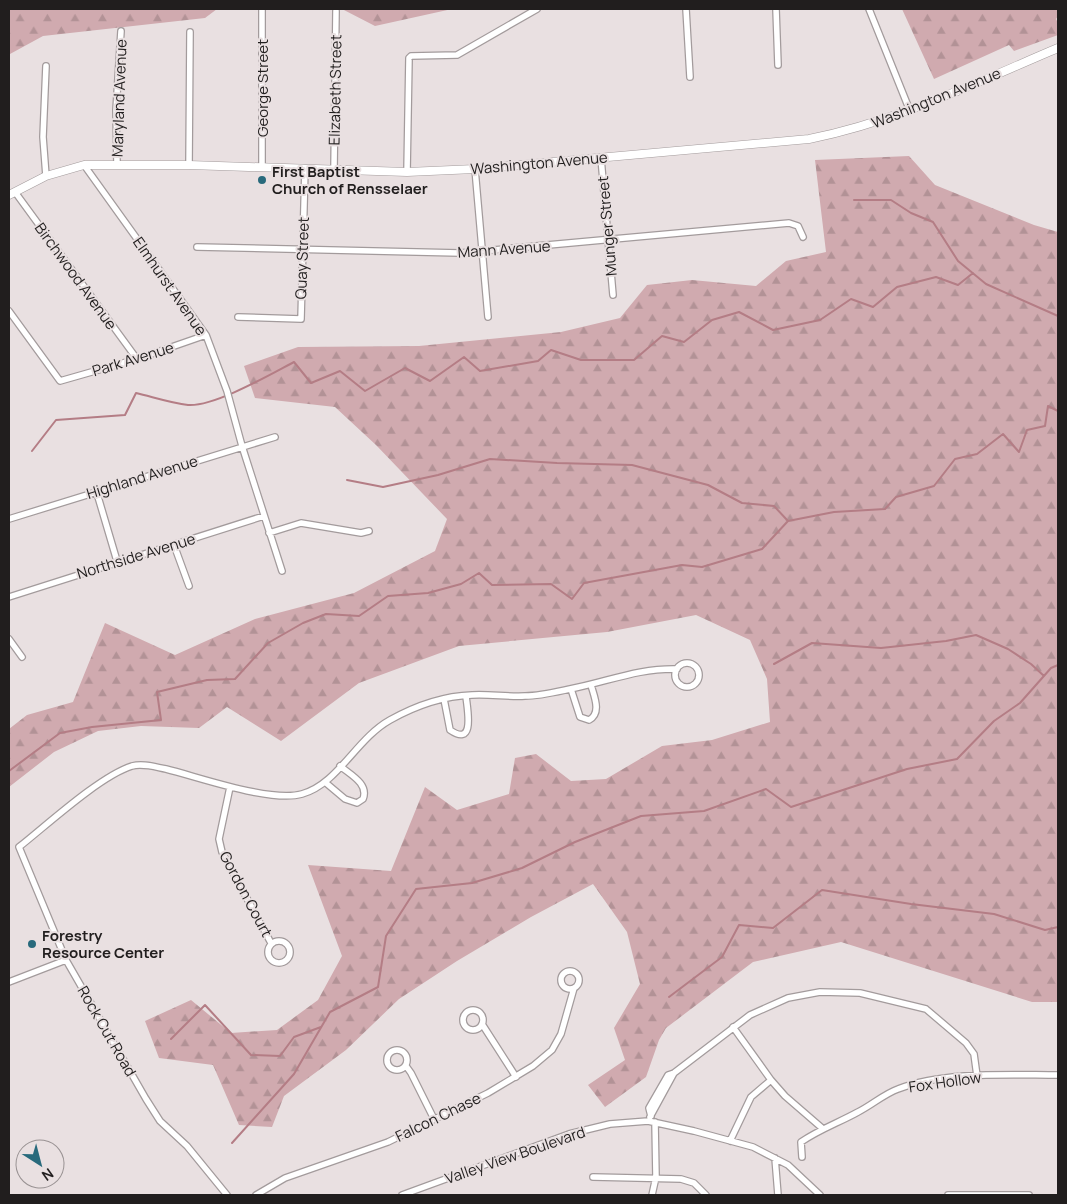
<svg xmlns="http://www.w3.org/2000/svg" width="1067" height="1204" font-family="Manrope,sans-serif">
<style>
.forest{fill:url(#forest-firs)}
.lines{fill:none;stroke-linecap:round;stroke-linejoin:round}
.stream{stroke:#b47d85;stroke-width:2}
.street-casing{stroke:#a39b9c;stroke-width:8}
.secondary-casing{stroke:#a39b9c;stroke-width:9}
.street{stroke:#fff;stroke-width:5.5}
.secondary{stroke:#fff;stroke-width:8}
.poi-dot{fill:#286a7c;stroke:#e9e0e1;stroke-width:2}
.labels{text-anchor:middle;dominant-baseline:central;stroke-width:4;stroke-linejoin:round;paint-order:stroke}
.street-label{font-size:15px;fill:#211e1e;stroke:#e9e0e1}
.poi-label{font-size:15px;font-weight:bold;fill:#211e1e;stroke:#e9e0e1;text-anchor:start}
</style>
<defs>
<pattern id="forest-firs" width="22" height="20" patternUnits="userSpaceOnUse" patternTransform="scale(1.25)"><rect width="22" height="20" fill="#d0aaaf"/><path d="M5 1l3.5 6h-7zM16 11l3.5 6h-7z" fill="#b29296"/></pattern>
</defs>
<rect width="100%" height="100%" fill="#e9e0e1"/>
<path class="forest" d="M9,9H217L205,18L43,36L10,54Z
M342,9H452L375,26Z
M902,9H1058V16L1056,19L1058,23V35L1014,51L1009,45L934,79Z
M909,156L935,185L1034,225L1058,232V1002H1032L841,942L753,962L666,1028L659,1040L646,1077L605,1107L588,1085L625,1060L614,1028L640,984L627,932L593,884L531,917L457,961L399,999L346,1050L284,1096L272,1127L239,1125L213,1065L159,1058L145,1021L191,1000L231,1033L277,1030L318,1000L342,956L308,865L391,871L425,787L457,810L509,794L515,758L536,754L571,781L606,779L662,746L712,740L770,722L767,679L750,640L696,615L607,632L459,646L359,683L281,741L227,707L199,728L141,726L98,731L54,752L9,787V729L27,715L73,702L105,623L175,655L255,619L354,593L435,551L447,519L376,445L335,407L255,398L244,366L298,347L419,346L561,332L620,318L647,285L692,280L756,286L786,261L826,252L815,160Z"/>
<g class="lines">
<path class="stream" d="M854,200H891L911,213L933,222L958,261L986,284L1058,316
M32,451L56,420L125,415L136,393C153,397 171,403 188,405C214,407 271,374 294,362L311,383L340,371L365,391L405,368L430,381L464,357L480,371L538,361L551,350L581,360H634L662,336L684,342L712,320L739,312L773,330L820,320L851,299L873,307L897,287L936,277L958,285L973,273
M347,480L383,487L438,475L490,459L557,463L632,465L708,485L742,503L774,506L788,521
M774,664L812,643L881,648L946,641L976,635L1008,649L1031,664L1044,676
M9,771L60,733L92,727L161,720L157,692L207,680L235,679L268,643L303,623L326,614L359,616L388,596L428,593L461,584L479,573L492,585L551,584L572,599L584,583L682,565L702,567L762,549L788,521L834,512L885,509L896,497L934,486L955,459L977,454L1003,434L1019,452L1027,430L1045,426L1048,406L1058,411
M669,997L722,957L739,925L773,928L822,890L911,904L994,914L1045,930L1058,927
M171,1039L205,1005L251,1055L280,1056L294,1037L321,1027
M232,1143L294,1074L330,1012L378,987L386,936L416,889L472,883L522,868L575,842L641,816L704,811L766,789L791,807L907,769L957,759L994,721L1020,703L1051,668L1058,665"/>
<g class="street-casing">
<path id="street" d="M262,9V167
M686,9L690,77
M776,9L778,65
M869,9L910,111
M46,66L43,137L46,176
M601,158L613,295
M117,164L116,110L121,31
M84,165L206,335L227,391L242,446L282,571
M189,165L190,32
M334,169L336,11
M475,169L488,317
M407,172L409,58L411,56L457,55L537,9
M15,192L137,359
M197,247L460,253L789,223L798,226L803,237
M9,311L60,381L137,359L206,335
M238,317L301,319L305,168
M96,490L117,561
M9,519L275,437
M269,533L301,523L361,533L369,531
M174,545L189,586
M9,597L264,516
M9,639L22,657
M675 675a12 12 0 1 1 24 0a12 12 0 1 1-24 0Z
M571,689L580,717L589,720C602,713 594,696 591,685
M444,699L450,730C476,748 467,708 466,696
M326,783L345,799L357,803L363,799C369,784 351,775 340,766
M230,787L219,839L222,852L271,943
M268 952a11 11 0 1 1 22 0a11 11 0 1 1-22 0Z
M561 980a9 9 0 1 1 18 0a9 9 0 1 1-18 0Z
M9,982L66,960
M463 1020a10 10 0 1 1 20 0a10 10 0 1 1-20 0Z
M482,1024L516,1077
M733,1027L771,1080L785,1096L822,1128
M387 1060a10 10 0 1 1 20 0a10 10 0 1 1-20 0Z
M406,1066L411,1073L434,1119
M651,1116L649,1108L668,1075L674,1073L750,1015L788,998L820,992L860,993L926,1009L966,1043L974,1054L977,1076
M650,1117L674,1073
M730,1141L751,1097L771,1080
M802,1157L801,1142C820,1129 838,1123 858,1112C872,1105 884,1094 898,1089C944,1071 1010,1075 1058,1075
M775,1158L778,1195
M593,1177L681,1179L694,1183L706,1195
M227,1195L187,1146L160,1121L146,1099L66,960L19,847C47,825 100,776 132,766C143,763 155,767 166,769C199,777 271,803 302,794C338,784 356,739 390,720C415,706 443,696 472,695C490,694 508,697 525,696C540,696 556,692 570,689C607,682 638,668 677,669
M256,1195L285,1178L388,1142L488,1093L533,1066L552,1050L561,1034L574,988
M402,1195L569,1134L610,1124L648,1121L694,1131L753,1147L788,1165L820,1195
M652,1195L656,1177L655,1122
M948,1195H1029"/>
</g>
<g class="secondary-casing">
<path id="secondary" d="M9,195L46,176L84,165H189L407,172L475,169L809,139C898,121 975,83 1058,48"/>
</g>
<use href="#street" class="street"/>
<use href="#secondary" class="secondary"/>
</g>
<g class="poi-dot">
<circle cx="262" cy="180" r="5"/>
<circle cx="32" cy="944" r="5"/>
</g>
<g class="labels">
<g class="street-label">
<text transform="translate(262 88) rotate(-90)">George Street</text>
<text transform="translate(335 90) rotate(-89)">Elizabeth Street</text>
<text transform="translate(119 98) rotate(-88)">Maryland Avenue</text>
<text transform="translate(936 98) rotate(-22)">Washington Avenue</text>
<text transform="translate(539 163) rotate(-5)">Washington Avenue</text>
<text transform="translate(607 226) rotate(-95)">Munger Street</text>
<text transform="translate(504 249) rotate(-4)">Mann Avenue</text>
<text transform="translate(302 258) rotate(-88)">Quay Street</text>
<text transform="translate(76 276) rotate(54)">Birchwood Avenue</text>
<text transform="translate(170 286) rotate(55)">Elmhurst Avenue</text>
<text transform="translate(133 359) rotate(-17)">Park Avenue</text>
<text transform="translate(142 477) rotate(-17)">Highland Avenue</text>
<text transform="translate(136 556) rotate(-17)">Northside Avenue</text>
<text transform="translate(246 894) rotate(62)">Gordon Court</text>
<text transform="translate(107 1031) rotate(60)">Rock Cut Road</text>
<text transform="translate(945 1082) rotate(-8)">Fox Hollow</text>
<text transform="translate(438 1117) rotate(-26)">Falcon Chase</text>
<text transform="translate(515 1155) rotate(-19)">Valley View Boulevard</text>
</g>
<g class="poi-label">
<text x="272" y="171">First Baptist<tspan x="272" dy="17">Church of Rensselaer</tspan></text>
<text x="42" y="935">Forestry<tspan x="42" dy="17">Resource Center</tspan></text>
</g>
</g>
<rect width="1067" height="1204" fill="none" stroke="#211e1e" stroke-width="20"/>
<g transform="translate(40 1164) rotate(144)"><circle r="24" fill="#e9e0e1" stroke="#999293"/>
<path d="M0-4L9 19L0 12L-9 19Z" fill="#286a7c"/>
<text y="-8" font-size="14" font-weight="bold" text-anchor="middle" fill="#211e1e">N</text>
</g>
</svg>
